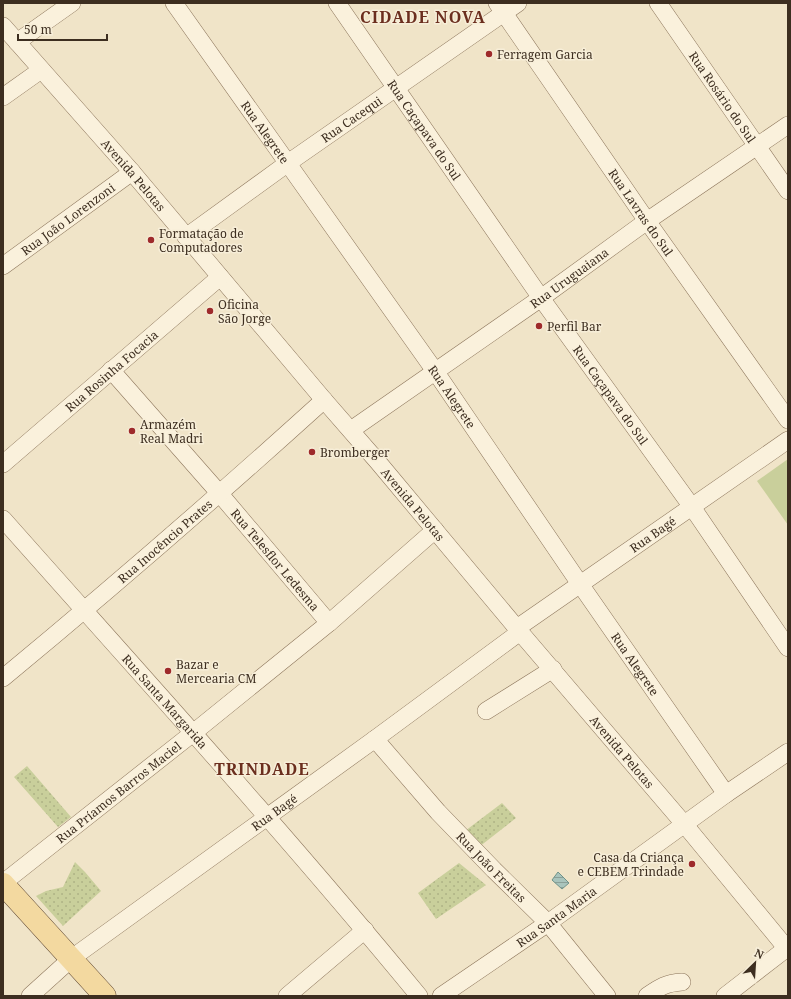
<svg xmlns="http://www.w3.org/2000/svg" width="791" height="999" font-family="'Noto Serif',serif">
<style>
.grass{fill:url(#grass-dots)}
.park{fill:#c9cf9b}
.water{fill:url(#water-rules);stroke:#6f938a}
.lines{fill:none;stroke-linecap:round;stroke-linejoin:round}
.minor-casing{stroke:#8d765c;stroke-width:18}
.major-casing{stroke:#5b4430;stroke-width:23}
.minor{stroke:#faf1dc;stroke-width:17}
.major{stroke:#f3d9a0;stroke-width:22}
.poi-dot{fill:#9e2a2b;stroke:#f7eed8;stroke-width:1.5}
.labels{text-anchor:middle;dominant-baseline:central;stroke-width:3;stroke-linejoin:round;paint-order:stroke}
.poi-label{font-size:12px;fill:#3d2e20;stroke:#f7eed8;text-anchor:start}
.street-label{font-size:12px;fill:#3d2e20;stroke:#f7eed8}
.district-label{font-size:16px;font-weight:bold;letter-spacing:1px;fill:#6b2e1e;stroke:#f7eed8}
</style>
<defs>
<pattern id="grass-dots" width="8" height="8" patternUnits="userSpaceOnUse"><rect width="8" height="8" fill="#c9cf9b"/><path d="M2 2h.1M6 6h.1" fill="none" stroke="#aeb285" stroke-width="1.8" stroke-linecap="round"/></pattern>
<pattern id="water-rules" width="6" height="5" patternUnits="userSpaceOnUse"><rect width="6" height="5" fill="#a9c4bc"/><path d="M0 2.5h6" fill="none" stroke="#8ba098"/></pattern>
</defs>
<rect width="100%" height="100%" fill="#f0e4c8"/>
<path class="grass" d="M27,766L71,817L58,827L14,777Z
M502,803L516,818L479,847L465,831Z
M75,862L85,872L101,891L63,926L36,896L46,891L63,887Z
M459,863L486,885L436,919L418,893Z"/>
<path class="park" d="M788,459V525L757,481Z"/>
<path class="water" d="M558,872L569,883L562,889L552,880Z"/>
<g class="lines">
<g class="minor-casing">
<g id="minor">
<path id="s1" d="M174,3L435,371L580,584L726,794"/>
<path id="s2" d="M337,3L541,298L692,507L788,648"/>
<path id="s3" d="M497,3L647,221L788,420"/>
<path id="s4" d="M658,3L788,191"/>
<path id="s5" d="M3,26L132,172L324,400L378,462L520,632L685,825L788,950"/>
<path d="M17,42L72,3"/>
<path d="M3,97L41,70"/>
<path id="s6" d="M186,237L288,163L518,3"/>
<path id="s7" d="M3,266L132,172"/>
<path id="s8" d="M111,370L220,494L329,623"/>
<path id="s9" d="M351,430L541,298L647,221L788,125"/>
<path id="s10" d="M3,464L220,277"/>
<path id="s11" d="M3,519C143,677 285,833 419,996"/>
<path id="s12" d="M517,628L788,440"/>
<path id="s13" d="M3,678C112,588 219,495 324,400"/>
<path d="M486,711L553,669"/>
<path id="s14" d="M375,739L438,812L494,870L548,923L607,996"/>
<path id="s15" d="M3,883L193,733L329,623L435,530"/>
<path id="s16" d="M30,996L72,958L375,739L520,632"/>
<path d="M287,996L365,930"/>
<path id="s17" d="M441,996L548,923L726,794L788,752"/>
<path d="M647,996C660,987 666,983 682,982"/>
<path d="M725,996L787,948"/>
</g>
</g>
<g class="major-casing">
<path id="major" d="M3,884L105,996"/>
</g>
<use href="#minor" class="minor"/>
<use href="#major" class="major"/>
</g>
<g class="poi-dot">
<circle cx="489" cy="54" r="4"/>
<circle cx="151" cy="240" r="4"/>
<circle cx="210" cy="311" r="4"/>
<circle cx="539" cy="326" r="4"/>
<circle cx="132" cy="431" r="4"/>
<circle cx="312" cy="452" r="4"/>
<circle cx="168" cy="671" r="4"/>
<circle cx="692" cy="864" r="4"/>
</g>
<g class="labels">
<g class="poi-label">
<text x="497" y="54">Ferragem Garcia</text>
<text x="159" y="233">Formatação de<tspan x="159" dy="14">Computadores</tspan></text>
<text x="218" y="304">Oficina<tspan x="218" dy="14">São Jorge</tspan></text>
<text x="547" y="326">Perfil Bar</text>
<text x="140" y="424">Armazém<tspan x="140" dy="14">Real Madri</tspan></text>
<text x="320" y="452">Bromberger</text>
<text x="176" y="664">Bazar e<tspan x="176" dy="14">Mercearia CM</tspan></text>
<text x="684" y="857" text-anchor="end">Casa da Criança<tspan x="684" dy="14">e CEBEM Trindade</tspan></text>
</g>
<g class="street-label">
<text stroke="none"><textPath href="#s4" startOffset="114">Rua Rosário do Sul</textPath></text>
<text stroke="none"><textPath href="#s6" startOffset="203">Rua Cacequi</textPath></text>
<text stroke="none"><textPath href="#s2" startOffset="154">Rua Caçapava do Sul</textPath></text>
<text stroke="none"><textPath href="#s1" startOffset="158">Rua Alegrete</textPath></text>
<text stroke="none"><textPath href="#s5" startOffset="198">Avenida Pelotas</textPath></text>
<text stroke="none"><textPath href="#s3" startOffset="254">Rua Lavras do Sul</textPath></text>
<text stroke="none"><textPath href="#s7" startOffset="80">Rua João Lorenzoni</textPath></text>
<text stroke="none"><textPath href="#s9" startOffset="266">Rua Uruguaiana</textPath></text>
<text stroke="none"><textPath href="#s10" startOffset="143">Rua Rosinha Focacia</textPath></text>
<text stroke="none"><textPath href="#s2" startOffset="478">Rua Caçapava do Sul</textPath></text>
<text stroke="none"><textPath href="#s1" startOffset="482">Rua Alegrete</textPath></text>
<text stroke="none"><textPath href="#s5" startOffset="630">Avenida Pelotas</textPath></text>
<text stroke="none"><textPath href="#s12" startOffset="165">Rua Bagé</textPath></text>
<text stroke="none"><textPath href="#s13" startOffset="212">Rua Inocêncio Prates</textPath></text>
<text stroke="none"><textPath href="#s8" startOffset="251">Rua Telesflor Ledesma</textPath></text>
<text stroke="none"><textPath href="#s1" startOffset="806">Rua Alegrete</textPath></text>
<text stroke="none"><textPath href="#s11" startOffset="244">Rua Santa Margarida</textPath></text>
<text stroke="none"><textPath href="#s5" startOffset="954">Avenida Pelotas</textPath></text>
<text stroke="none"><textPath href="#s15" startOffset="147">Rua Príamos Barros Maciel</textPath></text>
<text stroke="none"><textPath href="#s16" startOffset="306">Rua Bagé</textPath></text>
<text stroke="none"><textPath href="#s14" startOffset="173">Rua João Freitas</textPath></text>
<text stroke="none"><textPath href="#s17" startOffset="140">Rua Santa Maria</textPath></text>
</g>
<g class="district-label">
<text x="423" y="17">CIDADE NOVA</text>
<text x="262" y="769">TRINDADE</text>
</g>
</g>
<rect width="791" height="999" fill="none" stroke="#3d2e20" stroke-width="8"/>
<g transform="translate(755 963) rotate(25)" stroke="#f7eed8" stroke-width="3" paint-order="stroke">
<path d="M0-3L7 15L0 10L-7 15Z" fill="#3d2e20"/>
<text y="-6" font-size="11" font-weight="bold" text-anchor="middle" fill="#3d2e20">N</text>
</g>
<path d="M18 34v6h89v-6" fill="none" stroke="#3d2e20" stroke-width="2"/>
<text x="24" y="34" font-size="12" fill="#3d2e20" stroke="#f7eed8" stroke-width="3" paint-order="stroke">50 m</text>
</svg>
